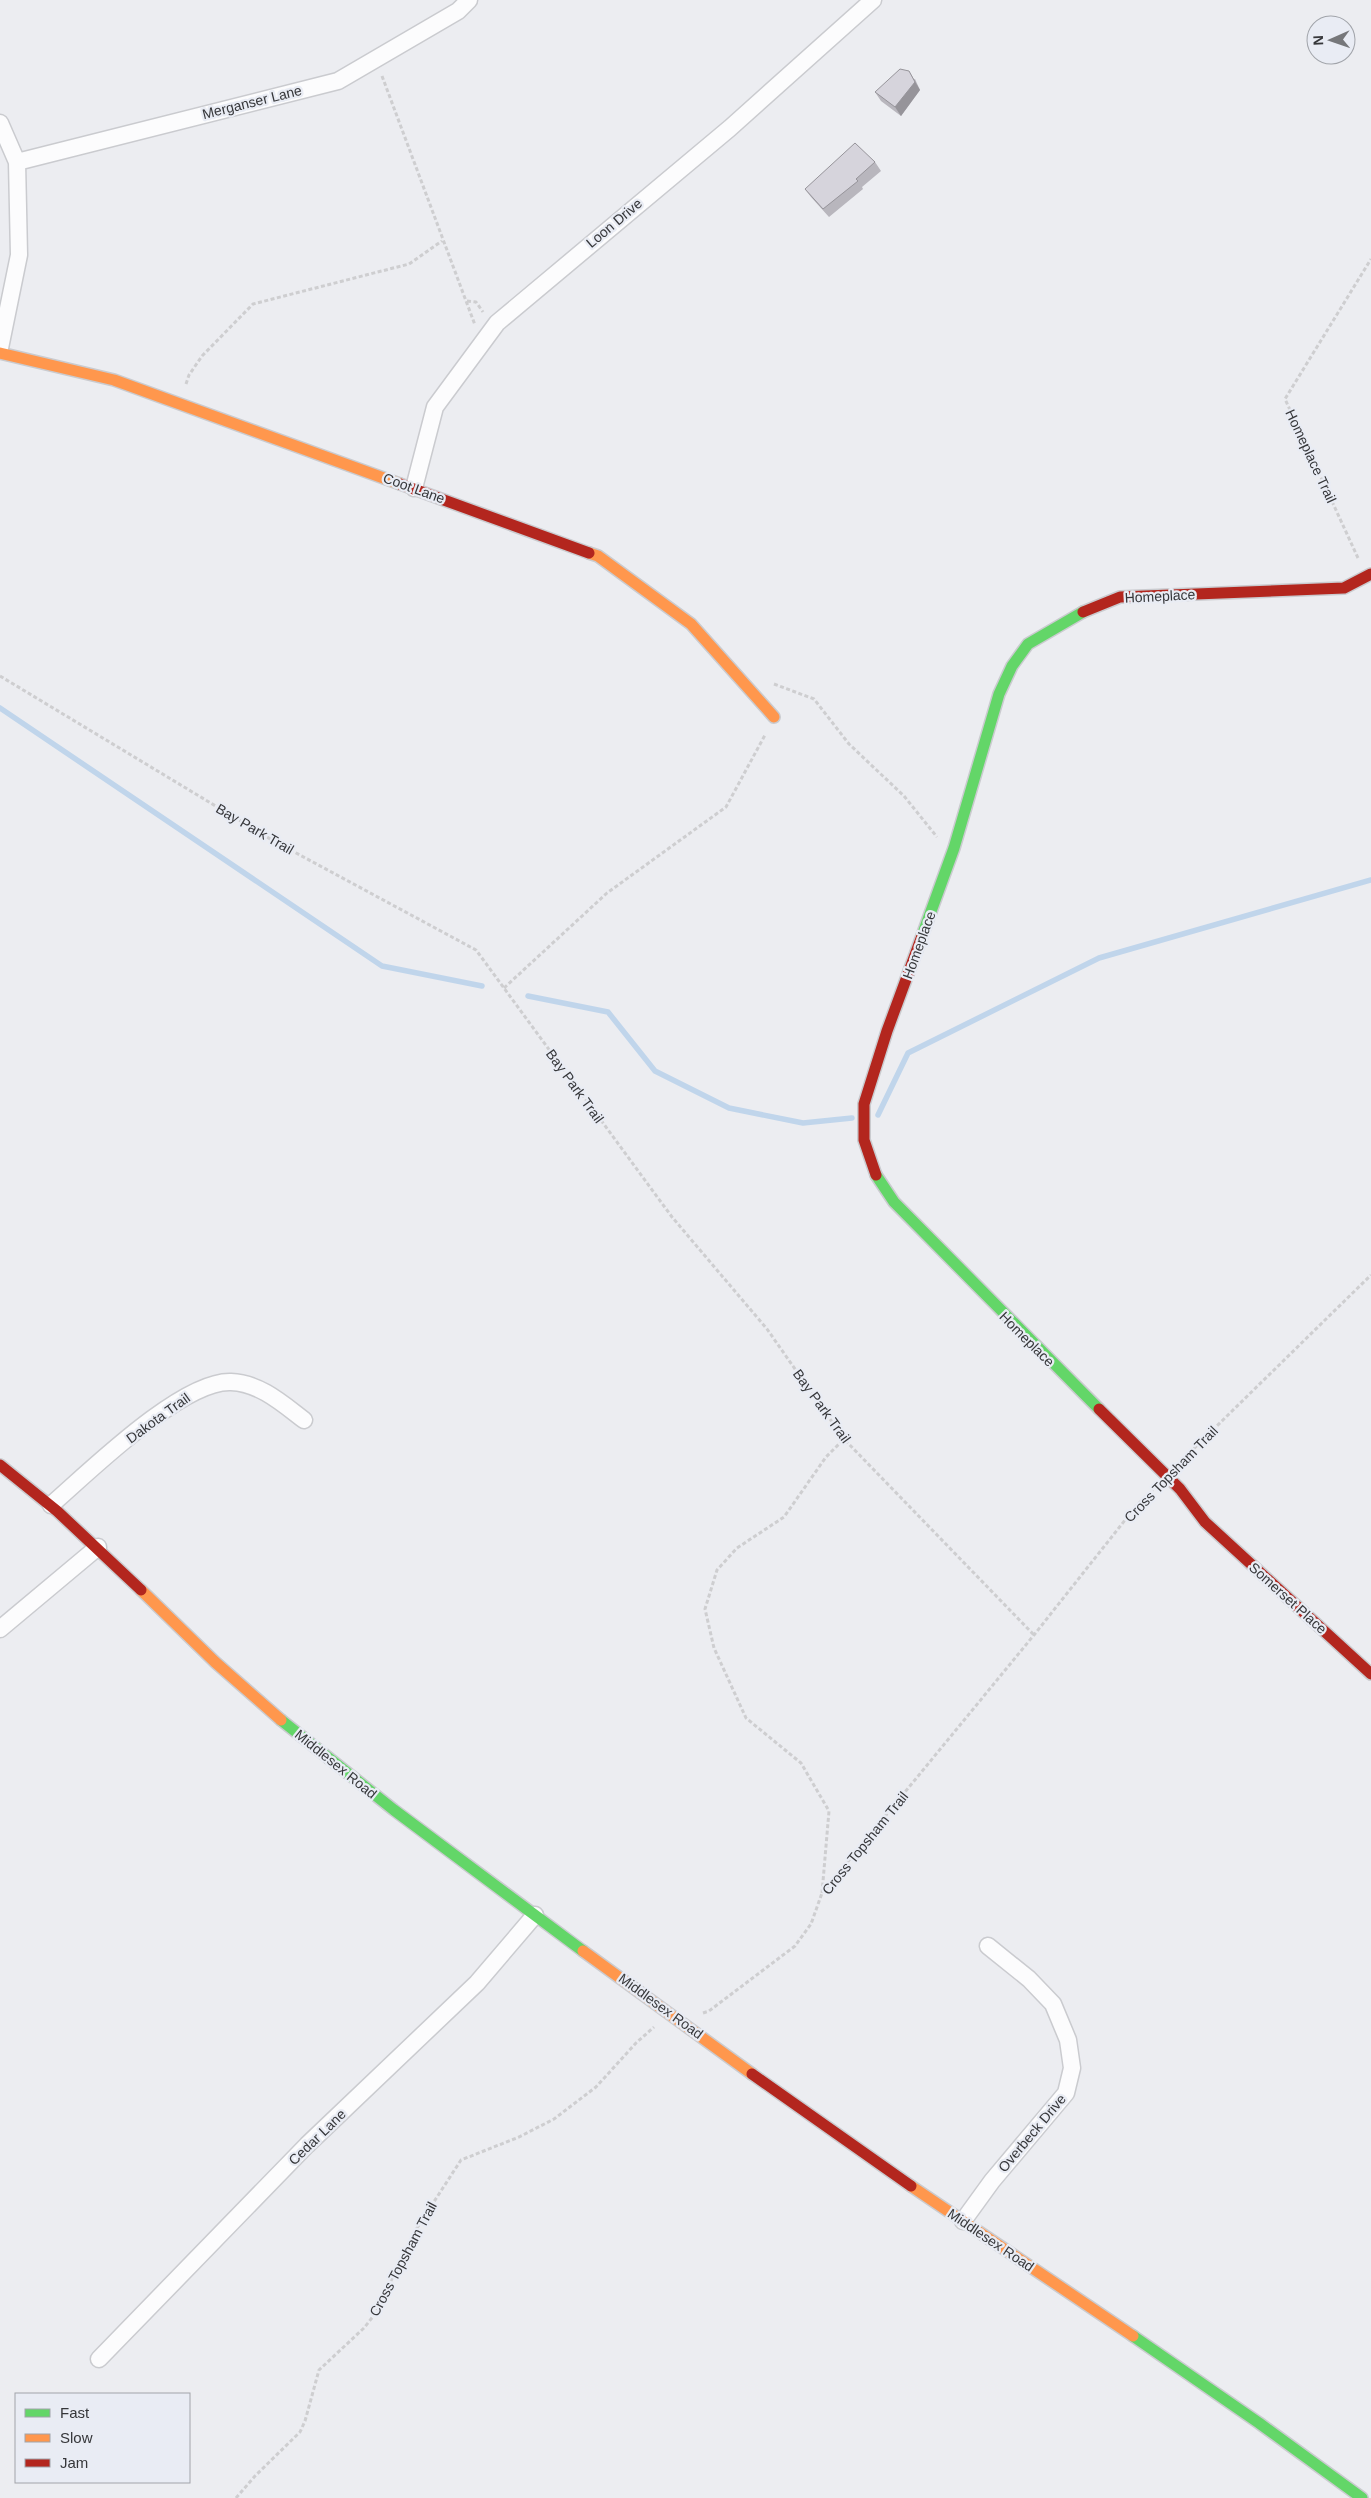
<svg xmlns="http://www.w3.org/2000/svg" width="1371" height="2498" font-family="Helvetica,sans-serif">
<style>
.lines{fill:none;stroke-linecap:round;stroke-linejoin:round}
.stream{stroke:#c0d5eb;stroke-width:5.5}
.street-casing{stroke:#cacbcf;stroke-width:19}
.fast-casing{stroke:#cacbcf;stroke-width:14}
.slow-casing{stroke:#cacbcf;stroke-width:14}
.jam-casing{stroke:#cacbcf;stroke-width:14}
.path{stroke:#ceced0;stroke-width:3;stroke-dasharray:4 2.5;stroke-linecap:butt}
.street{stroke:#fcfcfd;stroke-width:16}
.fast{stroke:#63d668;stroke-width:11}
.slow{stroke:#ff974d;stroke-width:11}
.jam{stroke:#b3261e;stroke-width:11}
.wall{fill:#b8b6bd}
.shaded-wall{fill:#96949a}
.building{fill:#d6d4dc;stroke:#96949a}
.labels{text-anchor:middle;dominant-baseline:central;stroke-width:4.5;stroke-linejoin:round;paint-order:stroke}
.street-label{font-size:14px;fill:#36373a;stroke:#e9ecf4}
</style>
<rect width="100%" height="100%" fill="#ecedf1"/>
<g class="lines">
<path class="stream" d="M0,708L382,966L482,986
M528,996L608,1012L655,1071L729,1108L803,1123L852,1118
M878,1115L908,1053L1099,958L1371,880"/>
<g class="street-casing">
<path id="street" d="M0,123L17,162L19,255L0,348
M17,162L338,81L458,11L469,0
M414,488L435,407L497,323L730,128L873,0
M51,1505C89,1472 182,1380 231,1382C260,1383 283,1404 304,1420
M0,1629L98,1547
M963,2221L992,2181L1066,2093L1072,2068L1068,2040L1053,2004L1029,1979L988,1946
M99,2359L307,2145L477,1983L535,1915"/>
</g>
<g class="fast-casing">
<path id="fast" d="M922,936L954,848L999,694L1012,666L1028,644L1083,612
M876,1175L894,1202L1099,1409
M281,1720L394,1810L583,1951
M1133,2336L1259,2423L1362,2498"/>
</g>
<g class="slow-casing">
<path id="slow" d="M0,353L114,380L400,484
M589,553L598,556L691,624L774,717
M141,1590L215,1662L281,1720
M583,1951L752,2074
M911,2186L1133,2336"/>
</g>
<g class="jam-casing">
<path id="jam" d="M400,484L589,553
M1083,612L1120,597L1344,588L1371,574
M876,1175L864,1140V1104L887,1031L922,936
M1099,1409L1180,1489L1205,1522L1371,1674
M0,1465L57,1511L141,1590
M752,2074L911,2186"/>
</g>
<path class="path" d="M382,76L475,325
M467,301L476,302L483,312
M186,384L189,375L202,356L253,304L409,264L442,241
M1358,558L1285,399L1371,259
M0,676L272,840L476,950L672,1217L767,1329L844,1439L1034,1635
M774,684L814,699L849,744L904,796L937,837
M504,988L607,893L726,807L765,735
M1180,1462L1371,1275
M822,1893L829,1811L801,1763L746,1718L714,1648L705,1609L717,1570L737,1548L784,1517L826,1457L844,1439
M703,2013L709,2011L795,1946L811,1924L822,1893L1034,1635L1137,1505L1153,1490
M236,2498L255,2476L300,2432L305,2421L319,2370L364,2328L375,2314L415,2231L461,2160L519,2137L554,2119L596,2087L636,2043L654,2027"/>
<use href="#street" class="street"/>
<use href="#fast" class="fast"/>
<use href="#slow" class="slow"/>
<use href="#jam" class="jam"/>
</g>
<path class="wall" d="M915,79L920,90L901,116L881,101L875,92Z
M875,162L881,171L862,187L863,189L829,217L811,197L805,189Z"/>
<path class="shaded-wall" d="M909,71L920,90L901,116L895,107Z"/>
<path class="building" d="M900,69L909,71L915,82L895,107L875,92Z
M855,143L875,162L856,179L858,181L823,209L805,189Z"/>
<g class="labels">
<g class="street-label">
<text transform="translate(252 102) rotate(-14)">Merganser Lane</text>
<text transform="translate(614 223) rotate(-40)">Loon Drive</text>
<text transform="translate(1311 456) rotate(65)">Homeplace Trail</text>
<text transform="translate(414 488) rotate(20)">Coot Lane</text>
<text transform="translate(1160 596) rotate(-3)">Homeplace</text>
<text transform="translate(255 829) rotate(30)">Bay Park Trail</text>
<text transform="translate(919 945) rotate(-70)">Homeplace</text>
<text transform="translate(575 1086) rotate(54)">Bay Park Trail</text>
<text transform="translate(1027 1339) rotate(45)">Homeplace</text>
<text transform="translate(822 1406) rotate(54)">Bay Park Trail</text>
<text transform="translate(158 1418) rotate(-36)">Dakota Trail</text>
<text transform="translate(1171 1474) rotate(-46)">Cross Topsham Trail</text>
<text transform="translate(1288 1598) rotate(42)">Somerset Place</text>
<text transform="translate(336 1764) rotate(39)">Middlesex Road</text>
<text transform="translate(865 1843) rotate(-51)">Cross Topsham Trail</text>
<text transform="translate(661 2006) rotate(36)">Middlesex Road</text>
<text transform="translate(1032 2133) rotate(-50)">Overbeck Drive</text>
<text transform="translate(317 2137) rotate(-44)">Cedar Lane</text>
<text transform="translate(991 2240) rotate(34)">Middlesex Road</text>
<text transform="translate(403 2259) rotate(-62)">Cross Topsham Trail</text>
</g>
</g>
<rect x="15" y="2393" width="175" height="90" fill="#e9ecf4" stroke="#a1a4aa"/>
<rect x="25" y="2409" width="25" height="8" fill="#63d668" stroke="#a1a4aa"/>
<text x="60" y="2418" font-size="15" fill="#36373a">Fast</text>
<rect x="25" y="2434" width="25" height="8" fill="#ff974d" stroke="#a1a4aa"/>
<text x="60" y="2443" font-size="15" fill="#36373a">Slow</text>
<rect x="25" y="2459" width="25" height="8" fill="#b3261e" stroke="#a1a4aa"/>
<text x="60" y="2468" font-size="15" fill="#36373a">Jam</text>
<g transform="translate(1331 40) rotate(268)"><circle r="24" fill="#e9ecf4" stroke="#a1a4aa"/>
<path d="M0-4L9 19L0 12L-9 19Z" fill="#76777a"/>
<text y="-8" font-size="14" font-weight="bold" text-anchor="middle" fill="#36373a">N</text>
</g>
</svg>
